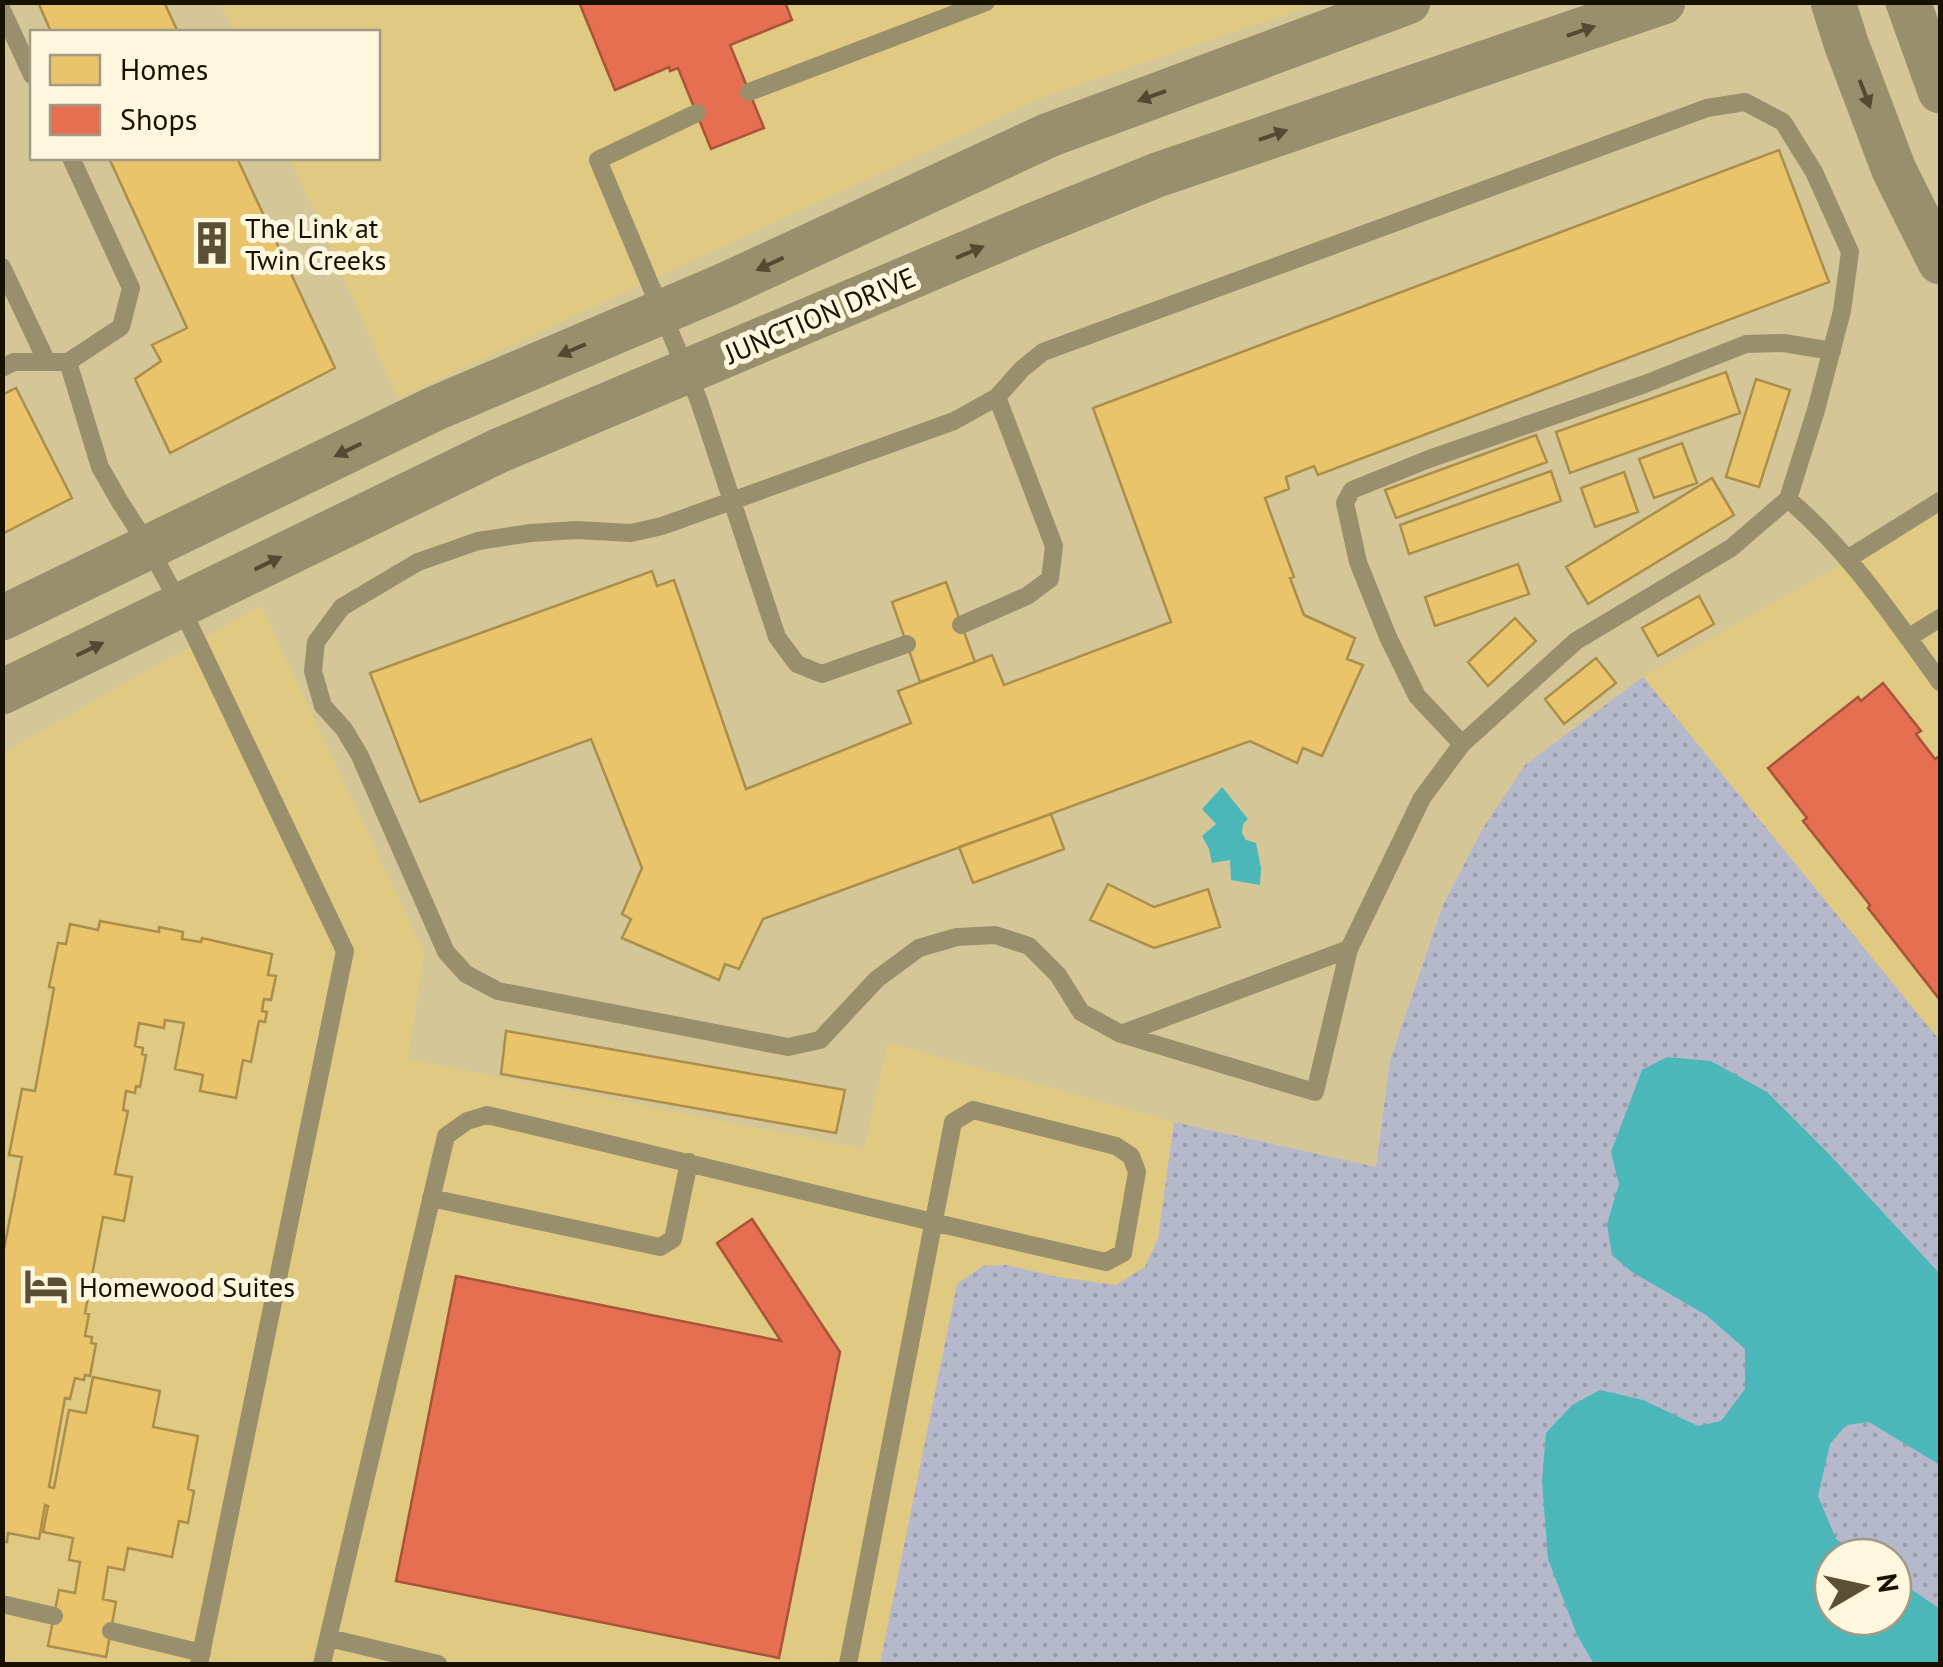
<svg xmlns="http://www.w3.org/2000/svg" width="1943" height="1667" font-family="'PT Sans',sans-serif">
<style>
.built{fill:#e0c980}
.grass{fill:url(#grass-dots);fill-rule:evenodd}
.water{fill:#4cb7b9}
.homes{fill:#e9c46a;stroke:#ab8e4a;stroke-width:2.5}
.shops{fill:#e76f51;stroke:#a95339;stroke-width:2.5}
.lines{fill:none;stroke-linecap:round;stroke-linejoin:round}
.service{stroke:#998f6d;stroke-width:18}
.tertiary{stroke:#998f6d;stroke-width:45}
.oneway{fill:#534a31}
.labels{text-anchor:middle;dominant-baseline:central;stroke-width:10;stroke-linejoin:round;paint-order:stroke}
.poi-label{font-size:28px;fill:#191100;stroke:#fef6dd;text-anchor:start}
.street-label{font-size:28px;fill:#191100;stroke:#fef6dd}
</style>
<defs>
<pattern id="grass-dots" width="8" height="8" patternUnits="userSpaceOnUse" patternTransform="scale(2.5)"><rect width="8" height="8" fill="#b5b9cb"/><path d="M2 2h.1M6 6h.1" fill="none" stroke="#9b9ead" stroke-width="1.8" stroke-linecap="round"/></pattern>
</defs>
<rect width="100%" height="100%" fill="#d5c698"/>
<path class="built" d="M220,3H1319L1043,97L398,398L290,158H378V32H234Z
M1940,509V1041L1643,677Z
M261,606L424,952L408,1059L864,1149L888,1043L1174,1122L1158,1239L1145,1267L1116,1285L1058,1277L1006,1265L890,1664H3L2,754Z"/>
<path class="grass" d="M1643,677L1940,1041V1664H880L957,1284L983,1266L1006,1265L1058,1277L1116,1285L1145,1267L1158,1239L1174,1122L1376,1167L1390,1061L1443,905L1483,828L1525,765ZM1833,1557H1893V1617H1833Z"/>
<path class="water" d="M1222,787L1248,819L1243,824L1242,833L1246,840L1256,843L1261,868L1260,885L1231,880L1230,860L1212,863L1209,849L1202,836L1216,824L1202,809Z
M1667,1057L1711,1061L1767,1092L1829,1154L1940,1274V1465L1869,1422L1846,1425L1830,1444L1818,1496L1836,1539L1863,1557H1833V1617H1893V1577L1940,1609V1664H1594L1577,1635L1548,1559L1542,1481L1546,1433L1572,1405L1600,1390L1643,1400L1698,1426L1721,1421L1745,1389V1349L1706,1315L1632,1272L1612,1255L1607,1224L1619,1184L1611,1152L1642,1070Z"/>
<path class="homes" d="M38,2H164L178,32H51Z
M1779,150L1829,282L1318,475L1314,466L1286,477L1289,489L1265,498L1294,577L1290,578L1304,615L1355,638L1347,659L1363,665L1322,756L1303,748L1297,763L1250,741L763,919L739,969L725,964L719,980L622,938L631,919L622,914L642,868L591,739L420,802L370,673L652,571L657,586L674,580L746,789L911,723L898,691L992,655L1004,685L1171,622L1093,408Z
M109,158H237L335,368L170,453L135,379L161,361L152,345L187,328Z
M1726,372L1740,413L1570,473L1556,432Z
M1756,379L1790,390L1759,487L1726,477Z
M16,388L72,498L2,534V395Z
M1536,435L1547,462L1396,518L1385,490Z
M1682,443L1697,483L1654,498L1639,459Z
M1551,471L1561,501L1409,554L1400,525Z
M1624,472L1638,512L1595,527L1581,488Z
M1712,478L1734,515L1588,604L1566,567Z
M1518,564L1529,594L1435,626L1425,597Z
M946,582L975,662L920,682L892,602Z
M1699,596L1714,624L1658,656L1642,628Z
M1515,618L1536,641L1488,686L1468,662Z
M1596,658L1616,683L1564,724L1545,699Z
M1051,814L1064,849L973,883L959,847Z
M1108,884L1154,907L1208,889L1220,927L1154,948L1090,920Z
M100,921L159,932V927L183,932L182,939L201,942L202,938L272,954L268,975L276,976L271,1000L264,999L262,1011L267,1012L265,1022L259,1021L251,1062L243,1060L236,1098L200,1091L203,1075L175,1069L184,1023L165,1020L164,1028L139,1023L135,1046L143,1048L142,1054L146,1055L140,1087L136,1086L135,1093L126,1091L123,1110L128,1111L115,1174L132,1177L124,1221L103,1217L85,1313L89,1314L85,1336L92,1337L91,1343L96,1344L90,1376L85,1375L84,1380L75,1378L70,1399L65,1398L49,1487L54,1488L69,1410L86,1413L93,1377L160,1391L153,1427L198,1436L188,1489L194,1491L188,1523L179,1521L172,1557L128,1548L124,1570L108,1567L103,1599L116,1602L106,1657L48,1646L59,1590L75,1593L80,1562L69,1560L73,1538L43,1532L48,1506L45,1505L39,1539L8,1533L7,1542L2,1541V1259L22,1157L9,1155L22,1089L35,1091L54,988L49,987L58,943L66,944L70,924L98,930Z
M506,1031L845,1090L836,1133L501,1074Z"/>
<path class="shops" d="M579,2H785L792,20L730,45L764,128L711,149L678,68L670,71L669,67L615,90Z
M1883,683L1921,731L1916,734L1935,759L1938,757L1940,760V1000L1868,908L1870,905L1803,821L1807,818L1768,768L1858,697L1861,701Z
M752,1219L840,1352L779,1658L396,1581L456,1276L781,1341L717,1243Z"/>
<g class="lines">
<path class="service" d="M2,10L32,75
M749,92L986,2
M1745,102L1783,122L1814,172L1850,252L1842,311L1816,410L1788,499L1731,548L1576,641L1462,744L1422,798L1349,949L1121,1034L1081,1012L1058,975L1029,946L995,935L957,937L919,948L877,979L820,1040L788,1047L498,991L466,974L446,952L360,756L344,729L323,706L313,671L316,642L342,607L418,562L478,541L531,533L576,530L631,533L662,526L954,421L997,397L1022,369L1043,352L1707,108Z
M697,113L598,160L699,401L777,637L797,664L822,674L907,644
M2,267L47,362
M68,362L121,327L131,288L71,158
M2,368L14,362H68L100,467L120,502L149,547L180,605L345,951L199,1664
M1788,499C1850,552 1893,617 1940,682
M1849,558L1940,501
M961,625L1027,596L1050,579L1054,546L997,397
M1908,638L1940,618
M1462,744L1417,696L1388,637L1358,562L1345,503L1352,490L1429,459L1645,384L1746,344L1784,343L1832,351
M1121,1034L1315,1092L1349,949
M431,1198L660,1247L673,1239L689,1162
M2,1604L54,1616
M111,1631L202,1653
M329,1638L438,1664
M322,1664L446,1136L467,1121L487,1115C693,1163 899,1216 1106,1262L1123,1253L1137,1172L1131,1156L1116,1146L973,1110L953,1122L848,1664"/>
<path class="tertiary" d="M1833,2L1846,43L1894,170L1940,262
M1908,2L1940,91
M2,618L436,408L723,286L1049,135L1408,2
M2,692L498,451L1036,224L1157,175L1663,2"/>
</g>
<defs><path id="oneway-solid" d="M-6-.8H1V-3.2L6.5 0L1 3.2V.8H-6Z" transform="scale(2.5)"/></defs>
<g class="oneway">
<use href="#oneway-solid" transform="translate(1581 31) rotate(-19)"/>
<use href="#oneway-solid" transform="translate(1865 94) rotate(69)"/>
<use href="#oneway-solid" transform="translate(1152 96) rotate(160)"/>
<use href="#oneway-solid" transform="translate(1273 135) rotate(-19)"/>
<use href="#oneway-solid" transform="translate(970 252) rotate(-23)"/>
<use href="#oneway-solid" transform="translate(770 264) rotate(155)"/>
<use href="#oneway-solid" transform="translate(572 350) rotate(157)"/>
<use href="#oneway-solid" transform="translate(348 450) rotate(154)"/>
<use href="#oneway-solid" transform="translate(268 563) rotate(-26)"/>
<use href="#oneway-solid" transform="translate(90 649) rotate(-26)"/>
</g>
<defs>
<g id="building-bare" transform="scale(3.45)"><path d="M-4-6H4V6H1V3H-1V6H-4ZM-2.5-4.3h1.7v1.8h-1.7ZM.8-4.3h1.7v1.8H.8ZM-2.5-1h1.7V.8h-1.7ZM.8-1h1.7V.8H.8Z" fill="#5b5035" stroke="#fef6dd" stroke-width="2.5" paint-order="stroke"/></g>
<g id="hotel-bare" transform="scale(3.45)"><path d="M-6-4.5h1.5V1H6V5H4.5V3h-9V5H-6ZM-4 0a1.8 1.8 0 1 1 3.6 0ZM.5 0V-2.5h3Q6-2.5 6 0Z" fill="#5b5035" stroke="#fef6dd" stroke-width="2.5" paint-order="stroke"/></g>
</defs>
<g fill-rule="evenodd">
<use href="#building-bare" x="212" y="243"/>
<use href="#hotel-bare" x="46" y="1286"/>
</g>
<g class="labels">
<g class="poi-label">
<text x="245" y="227">The Link at<tspan x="245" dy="32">Twin Creeks</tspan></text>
<text x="79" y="1286">Homewood Suites</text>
</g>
<g class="street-label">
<text transform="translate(820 315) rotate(-23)">JUNCTION DRIVE</text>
</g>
</g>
<rect width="1943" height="1667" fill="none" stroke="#191100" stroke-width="10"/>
<rect x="30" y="30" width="350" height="130" fill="#fef6dd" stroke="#a29a85" stroke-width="2.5"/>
<rect x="50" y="55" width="50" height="30" fill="#e9c46a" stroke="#a29a85" stroke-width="2.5"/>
<text x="120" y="80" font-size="30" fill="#191100">Homes</text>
<rect x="50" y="105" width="50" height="30" fill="#e76f51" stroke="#a29a85" stroke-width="2.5"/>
<text x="120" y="130" font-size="30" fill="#191100">Shops</text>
<g transform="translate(1863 1587) rotate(81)"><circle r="48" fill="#fef6dd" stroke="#a29a85" stroke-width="2.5"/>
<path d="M0-8L18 38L0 25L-18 38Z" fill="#5b5035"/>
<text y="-15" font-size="28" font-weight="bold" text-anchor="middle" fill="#191100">N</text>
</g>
</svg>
